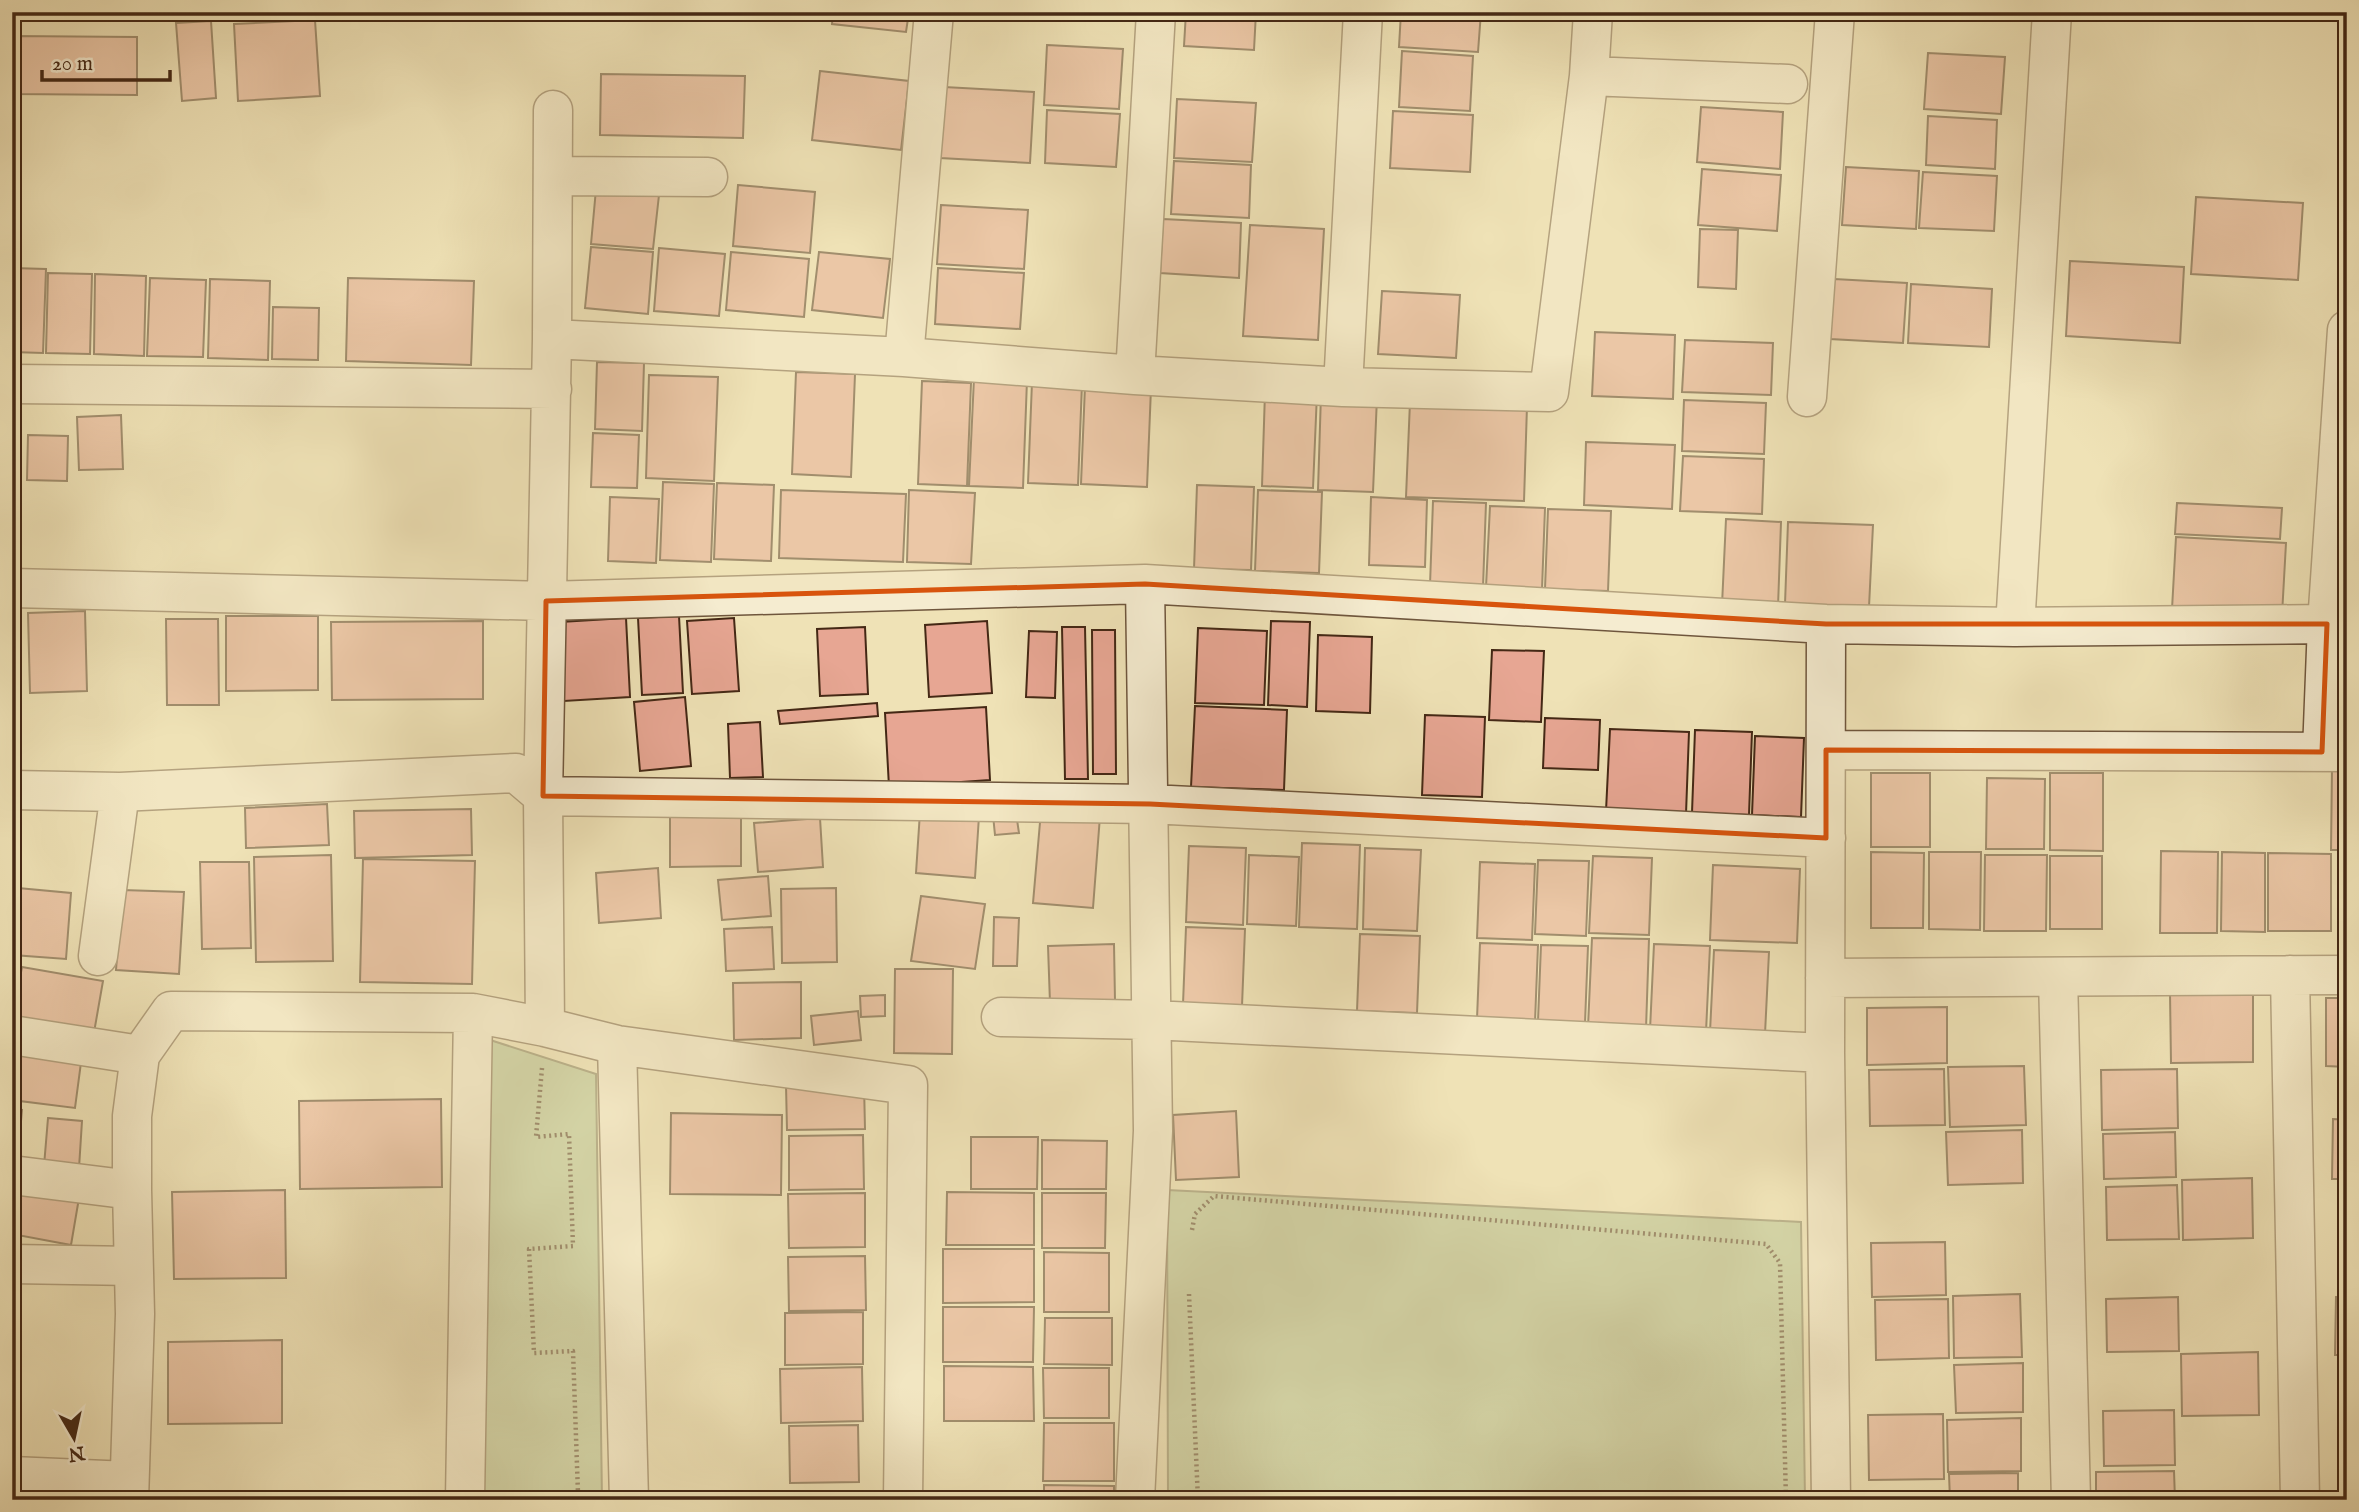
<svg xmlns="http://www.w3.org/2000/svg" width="2359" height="1512" font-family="'IM FELL English',serif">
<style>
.green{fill:#b3c492;stroke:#7c7654;stroke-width:2}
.building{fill:#e7a693;stroke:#442815;stroke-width:2}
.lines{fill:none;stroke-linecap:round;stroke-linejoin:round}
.minor-casing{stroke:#6f563d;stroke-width:41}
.path{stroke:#442815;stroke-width:4.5;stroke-dasharray:2 3.5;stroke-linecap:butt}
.minor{stroke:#f5ecd0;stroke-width:38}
.marked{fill:none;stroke:#d8540d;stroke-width:5;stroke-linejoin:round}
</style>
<rect width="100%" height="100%" fill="#efe2b6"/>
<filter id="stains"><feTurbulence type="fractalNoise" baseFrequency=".00286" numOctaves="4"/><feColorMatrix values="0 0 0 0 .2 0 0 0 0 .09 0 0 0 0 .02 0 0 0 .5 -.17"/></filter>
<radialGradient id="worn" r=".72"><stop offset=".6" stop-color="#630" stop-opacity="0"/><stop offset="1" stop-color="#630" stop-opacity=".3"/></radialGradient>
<path class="green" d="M487,1039L596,1074L602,1500H480Z
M1167,1190L1801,1222L1805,1500H1168Z"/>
<path class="building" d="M833,12H909L906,32L832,24Z
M1186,12H1256L1254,50L1184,46Z
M1401,12H1481L1478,52L1399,47Z
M315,20L320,96L238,101L234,24Z
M211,21L216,98L182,101L176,23Z
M12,36L137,37V95L12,94Z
M1047,45L1123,49L1119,109L1044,105Z
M1402,51L1473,56L1470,111L1399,107Z
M1928,53L2005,57L2001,114L1924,109Z
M820,71L909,81L901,150L812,140Z
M601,74L745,76L743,138L600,135Z
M944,87L1034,92L1030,163L940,158Z
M1177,99L1256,103L1252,162L1174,158Z
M1701,107L1783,112L1780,169L1697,162Z
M1047,110L1120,114L1116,167L1045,163Z
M1393,111L1473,115L1470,172L1390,168Z
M1928,116L1997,120L1995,169L1926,165Z
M1174,161L1251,165L1249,218L1171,214Z
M1846,167L1919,171L1916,229L1842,225Z
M1702,169L1781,175L1777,231L1698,225Z
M1923,172L1997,176L1994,231L1919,228Z
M738,185L815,192L810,253L733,246Z
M596,189L659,195L653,249L591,244Z
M2196,197L2303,203L2298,280L2191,274Z
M941,205L1028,210L1024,269L937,264Z
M1163,219L1241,223L1239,278L1160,273Z
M1250,225L1324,229L1318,340L1243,336Z
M1700,229L1738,230L1736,289L1698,287Z
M591,247L653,252L648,314L585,308Z
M659,248L725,254L719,316L654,311Z
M731,252L809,259L804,317L726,310Z
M819,252L890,259L883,318L812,310Z
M2070,261L2184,267L2180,343L2066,336Z
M12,268L46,269L43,353L12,352Z
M938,268L1024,273L1020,329L935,324Z
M48,273L92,274L90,354L46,353Z
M95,274L146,276L144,356L94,354Z
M150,278L206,280L203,357L147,356Z
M348,278L474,281L471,365L346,361Z
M210,279L270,281L268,360L208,358Z
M1834,279L1907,283L1903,343L1830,339Z
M1911,284L1992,289L1989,347L1908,343Z
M1382,291L1460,295L1456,358L1378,354Z
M273,307L319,308L318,360L272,359Z
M1595,332L1675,335L1673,399L1592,396Z
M1685,340L1773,343L1771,395L1682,392Z
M597,362L644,363L642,431L595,429Z
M796,372L855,374L851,477L792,474Z
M649,375L718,377L714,481L646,478Z
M974,378L1027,380L1023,488L969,486Z
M922,381L971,383L967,486L918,484Z
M1032,382L1082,384L1078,485L1028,483Z
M1085,386L1151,388L1147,487L1081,484Z
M1265,392L1317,393L1313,488L1262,486Z
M1321,394L1377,397L1373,492L1318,490Z
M1684,400L1766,403L1764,454L1682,451Z
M1410,402L1527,406L1524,501L1406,497Z
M121,415L123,469L79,470L77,417Z
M593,433L639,435L637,488L591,487Z
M28,435L68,436L67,481L27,480Z
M1586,442L1675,445L1672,509L1584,505Z
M1683,456L1764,459L1762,514L1680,511Z
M663,482L714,484L711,562L660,560Z
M717,483L774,485L771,561L714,559Z
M1197,485L1254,487L1251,570L1194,569Z
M781,490L906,494L903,562L779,558Z
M909,490L975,493L971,564L907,562Z
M1258,490L1322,492L1319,573L1255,571Z
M610,497L659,499L656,563L608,561Z
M1371,497L1427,500L1425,567L1369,565Z
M1433,501L1486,503L1483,587L1430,585Z
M2177,503L2282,508L2280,539L2175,534Z
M1490,506L1545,508L1542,589L1486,587Z
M1548,509L1611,511L1608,591L1545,589Z
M1726,519L1781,522L1778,607L1722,605Z
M1788,522L1873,525L1869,607L1785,604Z
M2176,537L2286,543L2282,615L2172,609Z
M85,611L87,691L30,693L28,613Z
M226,616H318V690L226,691Z
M679,616L683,693L642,695L638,618Z
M626,618L630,697L564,701L560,622Z
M734,618L739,691L692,694L687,621Z
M166,619H218L219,705H167Z
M483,621V699L332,700L331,622Z
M987,621L992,693L929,697L925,625Z
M1271,621L1310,622L1307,707L1268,705Z
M865,627L868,694L820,696L817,629Z
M1062,627H1085L1088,779H1065Z
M1198,628L1267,631L1264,705L1195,703Z
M1092,630H1115L1116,774H1093Z
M1029,631L1057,632L1055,698L1026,697Z
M1318,635L1372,637L1370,713L1316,711Z
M1492,650L1544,651L1541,722L1489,720Z
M685,697L691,766L640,771L634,702Z
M877,703L878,716L780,724L778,711Z
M1195,706L1287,710L1284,790L1191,787Z
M986,707L990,780L889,787L885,713Z
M1425,715L1485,717L1482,797L1422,795Z
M1545,718L1600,720L1598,770L1543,768Z
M760,722L763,777L730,778L728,724Z
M1610,729L1689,732L1686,814L1606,811Z
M1695,730L1752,732L1749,815L1692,813Z
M1755,736L1804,738L1801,817L1752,815Z
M2332,768H2347V850H2331Z
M1871,773H1930V847H1871Z
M2050,773H2103V851L2050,850Z
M1987,778L2045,779L2044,849H1986Z
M327,804L329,845L246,848L245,808Z
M471,809L472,855L355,858L354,811Z
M1041,811L1100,816L1093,908L1033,903Z
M920,812L979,816L975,878L916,873Z
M1016,813L1019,833L995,835L993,815Z
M670,814H741V866L670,867Z
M820,818L823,867L758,872L754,823Z
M1302,843L1360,845L1357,929L1299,927Z
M1189,846L1246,848L1243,925L1186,922Z
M1365,848L1421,850L1417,931L1363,929Z
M2161,851L2218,852L2217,933H2160Z
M1871,852L1924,853L1923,928H1871Z
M1929,852H1981L1980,930L1929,929Z
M2222,852L2265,853V932L2221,931Z
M2268,853L2331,854V931H2268Z
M331,855L333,961L256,962L254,857Z
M1249,855L1299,857L1296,926L1247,924Z
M1985,855H2047L2046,931H1984Z
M1593,856L1652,858L1649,935L1589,933Z
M2050,856H2102V929H2050Z
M363,859L475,861L472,984L360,982Z
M1538,860L1589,861L1586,936L1535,934Z
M200,862H249L251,948L202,949Z
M1480,862L1535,864L1532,940L1477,938Z
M1713,865L1800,869L1797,943L1710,940Z
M658,868L661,918L599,923L596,873Z
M768,876L771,916L722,920L718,880Z
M18,888L71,893L66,959L13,955Z
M836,888L837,962L782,963L781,889Z
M122,890L184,892L179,974L116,970Z
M921,896L985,904L975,969L911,961Z
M994,917L1019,918L1017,966H993Z
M772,927L774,969L726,971L724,929Z
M1186,927L1245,929L1242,1006L1183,1004Z
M1360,934L1420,936L1417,1013L1357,1011Z
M1592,938L1649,939L1646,1029L1588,1027Z
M1480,943L1538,945L1535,1022L1477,1019Z
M1114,944L1115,1001L1050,1003L1048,946Z
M1654,944L1710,946L1706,1032L1650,1030Z
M1541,945L1588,946L1585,1023L1538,1021Z
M1714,950L1769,952L1765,1034L1710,1032Z
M22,967L103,981L92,1044L12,1020Z
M895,969H953L952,1054L894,1053Z
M801,982V1038L734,1040L733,983Z
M2253,991V1062L2171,1063L2170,993Z
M885,995V1016L861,1017L860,996Z
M2326,998H2347V1067L2326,1066Z
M1947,1007V1063L1867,1065V1008Z
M858,1011L861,1040L814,1045L811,1016Z
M12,1047L82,1055L75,1108L12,1100Z
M2024,1066L2026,1125L1950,1127L1948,1067Z
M1944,1069L1945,1125L1870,1126L1869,1070Z
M2177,1069L2178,1128L2102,1130L2101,1070Z
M864,1084L865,1129L787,1130L786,1085Z
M441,1099L442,1187L300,1189L299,1101Z
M12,1109L22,1110L17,1166H12Z
M1236,1111L1239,1177L1176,1180L1173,1115Z
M671,1113L782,1115L781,1195L670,1194Z
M48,1118L82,1121L79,1168L44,1166Z
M2333,1119L2347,1120V1179H2332Z
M2022,1130L2023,1183L1948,1185L1946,1132Z
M2175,1132L2176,1177L2104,1179L2103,1134Z
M863,1135L864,1189L789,1190V1136Z
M971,1137H1038L1037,1189H971Z
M1042,1140L1107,1141L1106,1189H1042Z
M2252,1178L2253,1238L2183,1240L2182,1180Z
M12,1185L79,1198L71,1245L12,1234Z
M2177,1185L2179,1239L2107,1240L2106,1187Z
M285,1190L286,1278L174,1279L172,1192Z
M947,1192L1034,1193V1245H946Z
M865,1193V1247L789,1248L788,1194Z
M1042,1193H1106L1105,1248H1042Z
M1945,1242L1946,1295L1872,1297L1871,1243Z
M943,1249H1034V1302L943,1303Z
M1044,1252L1109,1253V1312H1044Z
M865,1256L866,1310L789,1311L788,1257Z
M2020,1294L2022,1357L1954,1358L1953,1296Z
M2178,1297L2179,1351L2107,1352L2106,1299Z
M2336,1297H2347V1355H2335Z
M1948,1299L1949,1358L1876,1360L1875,1300Z
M943,1307H1034L1033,1362H943Z
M863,1312V1364L785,1365V1313Z
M1045,1318H1112V1365L1044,1364Z
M282,1340V1423L168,1424V1342Z
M2258,1352L2259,1415L2182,1416L2181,1354Z
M2023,1363V1412L1956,1413L1954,1365Z
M944,1366L1033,1367L1034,1421H944Z
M862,1367L863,1421L781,1423L780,1369Z
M1043,1368H1109V1418H1044Z
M2174,1410L2175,1465L2104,1466L2103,1411Z
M1943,1414L1944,1479L1869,1480L1868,1415Z
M2339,1417H2347V1479H2341Z
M2021,1418V1471L1948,1472L1947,1420Z
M1044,1423H1114V1481H1043Z
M858,1425L859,1482L790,1483L789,1426Z
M2174,1471L2175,1500H2096V1472Z
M2018,1473V1500H1950L1949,1474Z
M1044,1485L1114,1486V1500H1044Z
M277,1497V1500H160V1499Z"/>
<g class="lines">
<g class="minor-casing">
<path id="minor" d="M1589,76L1788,84
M553,176L708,177
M552,339L553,110
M904,357L934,12
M1135,375L1156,12
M12,384L552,389
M1343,387L1363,12
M1807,397L1835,12
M12,588L546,601L1145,584L1826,624L2015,627L2327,624
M1826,624L1825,1053L1831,1500
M2015,627L2052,12
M1826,750L2347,752
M2322,752L2327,624L2347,330
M12,790L120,792L516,773L543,796L1150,804L1826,838
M98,956L120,792
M2290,975L2300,1500
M2058,977L2071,1500
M1825,978L2347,975
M1001,1017L1152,1020L1825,1053
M545,1027L617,1045L908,1085L903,1500
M12,1035L140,1055
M617,1045L629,1500
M12,1175L132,1190
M12,1264L133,1266
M12,1476L129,1481
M129,1500L135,1314L132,1190V1116L140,1055L171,1011L473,1013L545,1027L543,796L552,339L904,357L1135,375L1343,387L1549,392L1589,76L1593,12
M465,1500L473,1013
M1135,1500L1153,1131L1145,584"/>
</g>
<path class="path" d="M542,1068L536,1137L569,1134L573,1246L529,1249L534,1353L573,1351L578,1494
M1192,1230L1195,1214L1214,1196L1766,1244L1780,1263L1786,1500
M1189,1294L1198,1500
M527,1494H590
M506,1495L527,1494L528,1500"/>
<use href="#minor" class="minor"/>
</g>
<path d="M0 0H2359V1512H0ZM1145,584L1826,624H2327L2322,752L1826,750V838L1150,804L543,796L546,601Z" fill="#efe2b6" fill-opacity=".55" fill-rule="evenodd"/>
<path class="marked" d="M1145,584L1826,624H2327L2322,752L1826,750V838L1150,804L543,796L546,601Z"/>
<rect width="2359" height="1512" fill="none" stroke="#efe2b6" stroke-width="42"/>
<rect x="14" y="14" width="2331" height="1484" fill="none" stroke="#442815" stroke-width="3.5"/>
<rect x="21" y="21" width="2317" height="1470" fill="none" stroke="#442815" stroke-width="2"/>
<g transform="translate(74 1438) rotate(171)" stroke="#f5ecd0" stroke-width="5" paint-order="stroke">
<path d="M0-5L12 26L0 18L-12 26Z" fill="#442815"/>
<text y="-10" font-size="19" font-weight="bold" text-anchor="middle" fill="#442815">N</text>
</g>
<path d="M42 70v10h128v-10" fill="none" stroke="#442815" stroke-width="3.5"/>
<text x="52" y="70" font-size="21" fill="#442815" stroke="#f5ecd0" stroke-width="5" paint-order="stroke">20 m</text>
<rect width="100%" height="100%" filter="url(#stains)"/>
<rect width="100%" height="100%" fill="url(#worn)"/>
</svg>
